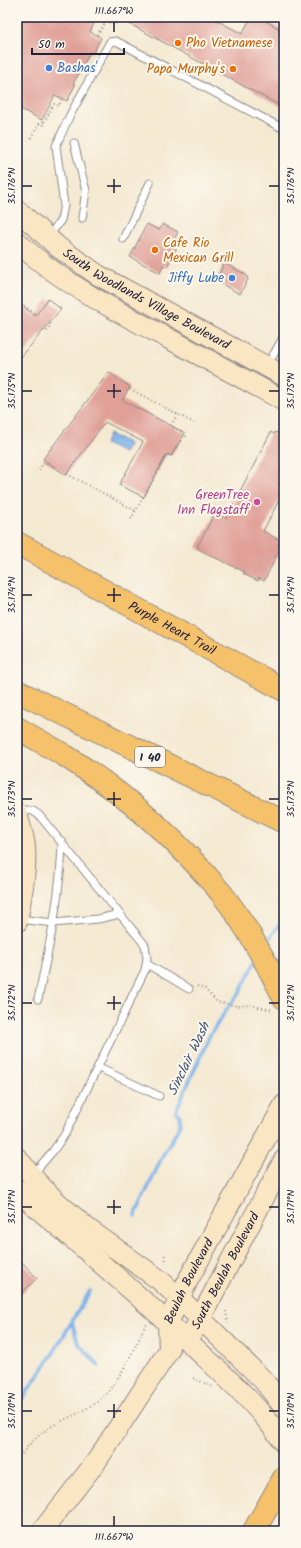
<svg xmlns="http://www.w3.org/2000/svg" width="301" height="1548" font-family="Kalam,sans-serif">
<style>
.water{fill:#7cb2eb;stroke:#4f6a93}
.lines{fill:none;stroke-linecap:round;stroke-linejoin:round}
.stream{stroke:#7cb2eb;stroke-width:3.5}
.building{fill:#e0a098}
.lane-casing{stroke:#8b8686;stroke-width:9}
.secondary-casing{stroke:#8b8686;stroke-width:22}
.highway-casing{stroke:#8b8686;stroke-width:24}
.path{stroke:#8b8686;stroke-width:2;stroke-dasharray:1 3;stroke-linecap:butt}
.lane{stroke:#fff;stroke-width:7}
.secondary{stroke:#fbe6c4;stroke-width:20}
.highway{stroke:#f5c16b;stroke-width:22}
.ticks{fill:none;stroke:#22223b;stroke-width:1.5}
.food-dot{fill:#e8710a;stroke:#fbf7ec;stroke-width:1.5}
.shop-dot{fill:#3f7fe0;stroke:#fbf7ec;stroke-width:1.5}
.hotel-dot{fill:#d1479c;stroke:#fbf7ec;stroke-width:1.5}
.labels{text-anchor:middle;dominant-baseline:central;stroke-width:4;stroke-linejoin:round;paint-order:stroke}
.shield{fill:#fbf7ec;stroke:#636270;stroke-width:1}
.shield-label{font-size:12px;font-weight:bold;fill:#22223b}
.food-label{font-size:13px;fill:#c56008;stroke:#fbf7ec;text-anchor:start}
.shop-label{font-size:13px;fill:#366cbe;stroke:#fbf7ec;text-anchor:start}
.street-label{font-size:13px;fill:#22223b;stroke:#fbf7ec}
.hotel-label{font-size:13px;fill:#b23c85;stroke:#fbf7ec;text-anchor:end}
.water-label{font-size:14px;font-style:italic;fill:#425479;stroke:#fbf7ec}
.neatline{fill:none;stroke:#22223b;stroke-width:1.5}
.ticks-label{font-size:10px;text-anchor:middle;fill:#22223b}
</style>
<rect width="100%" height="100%" fill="#fbf7ec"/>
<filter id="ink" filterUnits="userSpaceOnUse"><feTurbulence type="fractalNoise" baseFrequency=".025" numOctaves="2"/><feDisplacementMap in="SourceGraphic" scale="8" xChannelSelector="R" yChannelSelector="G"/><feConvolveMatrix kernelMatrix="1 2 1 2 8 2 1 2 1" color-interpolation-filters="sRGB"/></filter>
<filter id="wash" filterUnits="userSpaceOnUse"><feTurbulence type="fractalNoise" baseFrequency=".012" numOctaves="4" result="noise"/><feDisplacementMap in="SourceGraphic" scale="16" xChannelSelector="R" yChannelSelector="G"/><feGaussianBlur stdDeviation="0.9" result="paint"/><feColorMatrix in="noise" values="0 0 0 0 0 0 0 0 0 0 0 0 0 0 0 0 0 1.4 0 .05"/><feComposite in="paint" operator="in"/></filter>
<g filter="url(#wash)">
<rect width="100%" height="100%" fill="#f4e9d1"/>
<path class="water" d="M109,434L128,443L129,445L124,453L105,444Z"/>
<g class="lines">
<path class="stream" d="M265,945L284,918
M135,1216L163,1155L180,1126V1115L176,1111L210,1035L229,1006L240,992L256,961
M72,1322L78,1343L99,1366
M17,1407L54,1352L90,1291"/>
</g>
<g id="blocks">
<path class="building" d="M17,17H97L90,32L101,38L93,53L90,52L73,84L75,85L67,101L55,95L42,120L17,107Z
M117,17H211L242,34L251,17H258L284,31V108Z
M147,224L159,230L163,224L178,232L175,238L177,240L176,242L179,243L167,267L163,265L160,273L130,257Z
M224,263L245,274L247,276L248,279L240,294L216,281Z
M48,299L61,309L17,362V310L21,304L35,316Z
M109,372L130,387L122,400L185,433L171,456L167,454L144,497L119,485L143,442L105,422L66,475L43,459Z
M271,432L274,434L276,432L284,436V491L263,531L279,540L277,544L281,547L264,581L259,578L258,581L244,574L245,572L200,550V549L197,547L215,513L226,518Z
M17,1257L37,1278L17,1298Z"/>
</g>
</g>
<g filter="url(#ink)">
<use href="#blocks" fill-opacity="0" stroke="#8b8686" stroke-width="1"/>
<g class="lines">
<g class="lane-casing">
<path id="lane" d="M74,143L86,191L82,218
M49,236L61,220L64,205L56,146L69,117L110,42L116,41L284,129
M123,239L150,183
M267,366L284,336
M18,809L33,811L39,815L145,945L147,958L145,970L65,1134L53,1151L33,1174
M18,919L54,923L98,919L120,914
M147,964L189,989
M38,999C49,947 61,895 62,841
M99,1068L159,1096"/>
</g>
<g class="secondary-casing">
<g id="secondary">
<path id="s1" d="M17,210L58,247L98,275L284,376"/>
<path d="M17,242C64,285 120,313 177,343C212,362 248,381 284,401"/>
<path d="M17,814C20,825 24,836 25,847C27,872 21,898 17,922"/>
<path d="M17,1158L37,1182L56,1201L88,1229L161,1281L201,1319L263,1380L284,1407"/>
<path d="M17,1189L23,1196C81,1246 139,1295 194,1347C227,1378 259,1406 284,1443"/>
<path id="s2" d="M194,1330L284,1160"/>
<path id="s3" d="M42,1531L96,1462L169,1350L168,1323L188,1280L284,1105"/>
</g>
</g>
<g class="highway-casing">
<g id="highway">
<path id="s4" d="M17,543L284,690"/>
<path d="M17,691L284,822"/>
<path d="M17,728C34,738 51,747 67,757C125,794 178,840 222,894C247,926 266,962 284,998"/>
<path d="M254,1531L284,1478"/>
</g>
</g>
<path class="path" d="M105,21L115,25L119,18
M97,35L104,25L106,17
M44,122L54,104L59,106L62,99
M31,138L39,124L43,125L44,122L40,120
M24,306L36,314
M17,309L19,306
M44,330L46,332L51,325L50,323
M130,389L194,423
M177,414L171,426L183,433V435L188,437
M39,470L44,462L56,468
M67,474L136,511
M131,519L167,454L171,456L184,435
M197,986L205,989L217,1002L238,1006L249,1005L272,1010
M165,1255L166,1263
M226,1311L228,1323
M193,1378L213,1387
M17,1460C26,1448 36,1436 49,1428C67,1417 87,1411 102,1398C120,1381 135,1347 146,1324"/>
<use href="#lane" class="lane"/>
<use href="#secondary" class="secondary"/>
<use href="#highway" class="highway"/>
</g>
</g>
<path class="ticks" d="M114,22V32M114,179V193M22,186H32M107,186H121M269,186H279M114,384V398M22,391H32M107,391H121M269,391H279M114,588V602M22,595H32M107,595H121M269,595H279M114,792V806M22,799H32M107,799H121M269,799H279M114,996V1010M22,1003H32M107,1003H121M269,1003H279M114,1200V1214M22,1207H32M107,1207H121M269,1207H279M114,1404V1418M22,1411H32M107,1411H121M269,1411H279M114,1516V1526"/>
<g class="food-dot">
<circle cx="178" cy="43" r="4"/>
<circle cx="233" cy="69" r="4"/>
<circle cx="155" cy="250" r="4"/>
</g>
<g class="shop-dot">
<circle cx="49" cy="68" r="4"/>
<circle cx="232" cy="278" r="4"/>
</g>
<circle class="hotel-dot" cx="257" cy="502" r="4"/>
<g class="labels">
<rect class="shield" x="135" y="747" width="30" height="20" rx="3"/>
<g class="shield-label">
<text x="150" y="757">I 40</text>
</g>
<g class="food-label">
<text x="186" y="43">Pho Vietnamese</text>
<text x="225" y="69" text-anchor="end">Papa Murphy's</text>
<text x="163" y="243">Cafe Rio<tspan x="163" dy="15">Mexican Grill</tspan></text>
</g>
<g class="shop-label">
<text x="57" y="68">Bashas'</text>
<text x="224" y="278" text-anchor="end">Jiffy Lube</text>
</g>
<g class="street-label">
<text stroke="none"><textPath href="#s1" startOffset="158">South Woodlands Village Boulevard</textPath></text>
<text stroke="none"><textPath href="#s4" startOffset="177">Purple Heart Trail</textPath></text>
<text stroke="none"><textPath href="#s2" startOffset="67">South Beulah Boulevard</textPath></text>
<text stroke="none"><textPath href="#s3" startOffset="295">Beulah Boulevard</textPath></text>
</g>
<g class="hotel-label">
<text x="249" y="495">GreenTree<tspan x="249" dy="15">Inn Flagstaff</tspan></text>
</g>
<g class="water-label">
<text transform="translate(189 1059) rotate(-64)">Sinclair Wash</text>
</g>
</g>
<rect width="301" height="1548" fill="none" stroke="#fbf7ec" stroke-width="44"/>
<path d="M32 48v6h92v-6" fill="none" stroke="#22223b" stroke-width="2"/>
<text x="38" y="48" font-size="12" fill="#22223b" stroke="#fbf7ec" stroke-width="3" paint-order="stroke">50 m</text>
<rect x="22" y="22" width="257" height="1504" class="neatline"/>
<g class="ticks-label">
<text x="114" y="14">111.667°W</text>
<text transform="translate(11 186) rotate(-90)" y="4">35.176°N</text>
<text transform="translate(290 186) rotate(-90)" y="4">35.176°N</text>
<text transform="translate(11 391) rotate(-90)" y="4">35.175°N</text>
<text transform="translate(290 391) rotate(-90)" y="4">35.175°N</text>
<text transform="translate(11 595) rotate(-90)" y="4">35.174°N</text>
<text transform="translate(290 595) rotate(-90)" y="4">35.174°N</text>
<text transform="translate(11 799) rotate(-90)" y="4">35.173°N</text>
<text transform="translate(290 799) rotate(-90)" y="4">35.173°N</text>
<text transform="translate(11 1003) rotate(-90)" y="4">35.172°N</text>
<text transform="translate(290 1003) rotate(-90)" y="4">35.172°N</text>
<text transform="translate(11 1207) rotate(-90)" y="4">35.171°N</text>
<text transform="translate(290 1207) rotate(-90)" y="4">35.171°N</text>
<text transform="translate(11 1411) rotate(-90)" y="4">35.170°N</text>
<text transform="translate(290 1411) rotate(-90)" y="4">35.170°N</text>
<text x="114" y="1540">111.667°W</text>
</g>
</svg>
